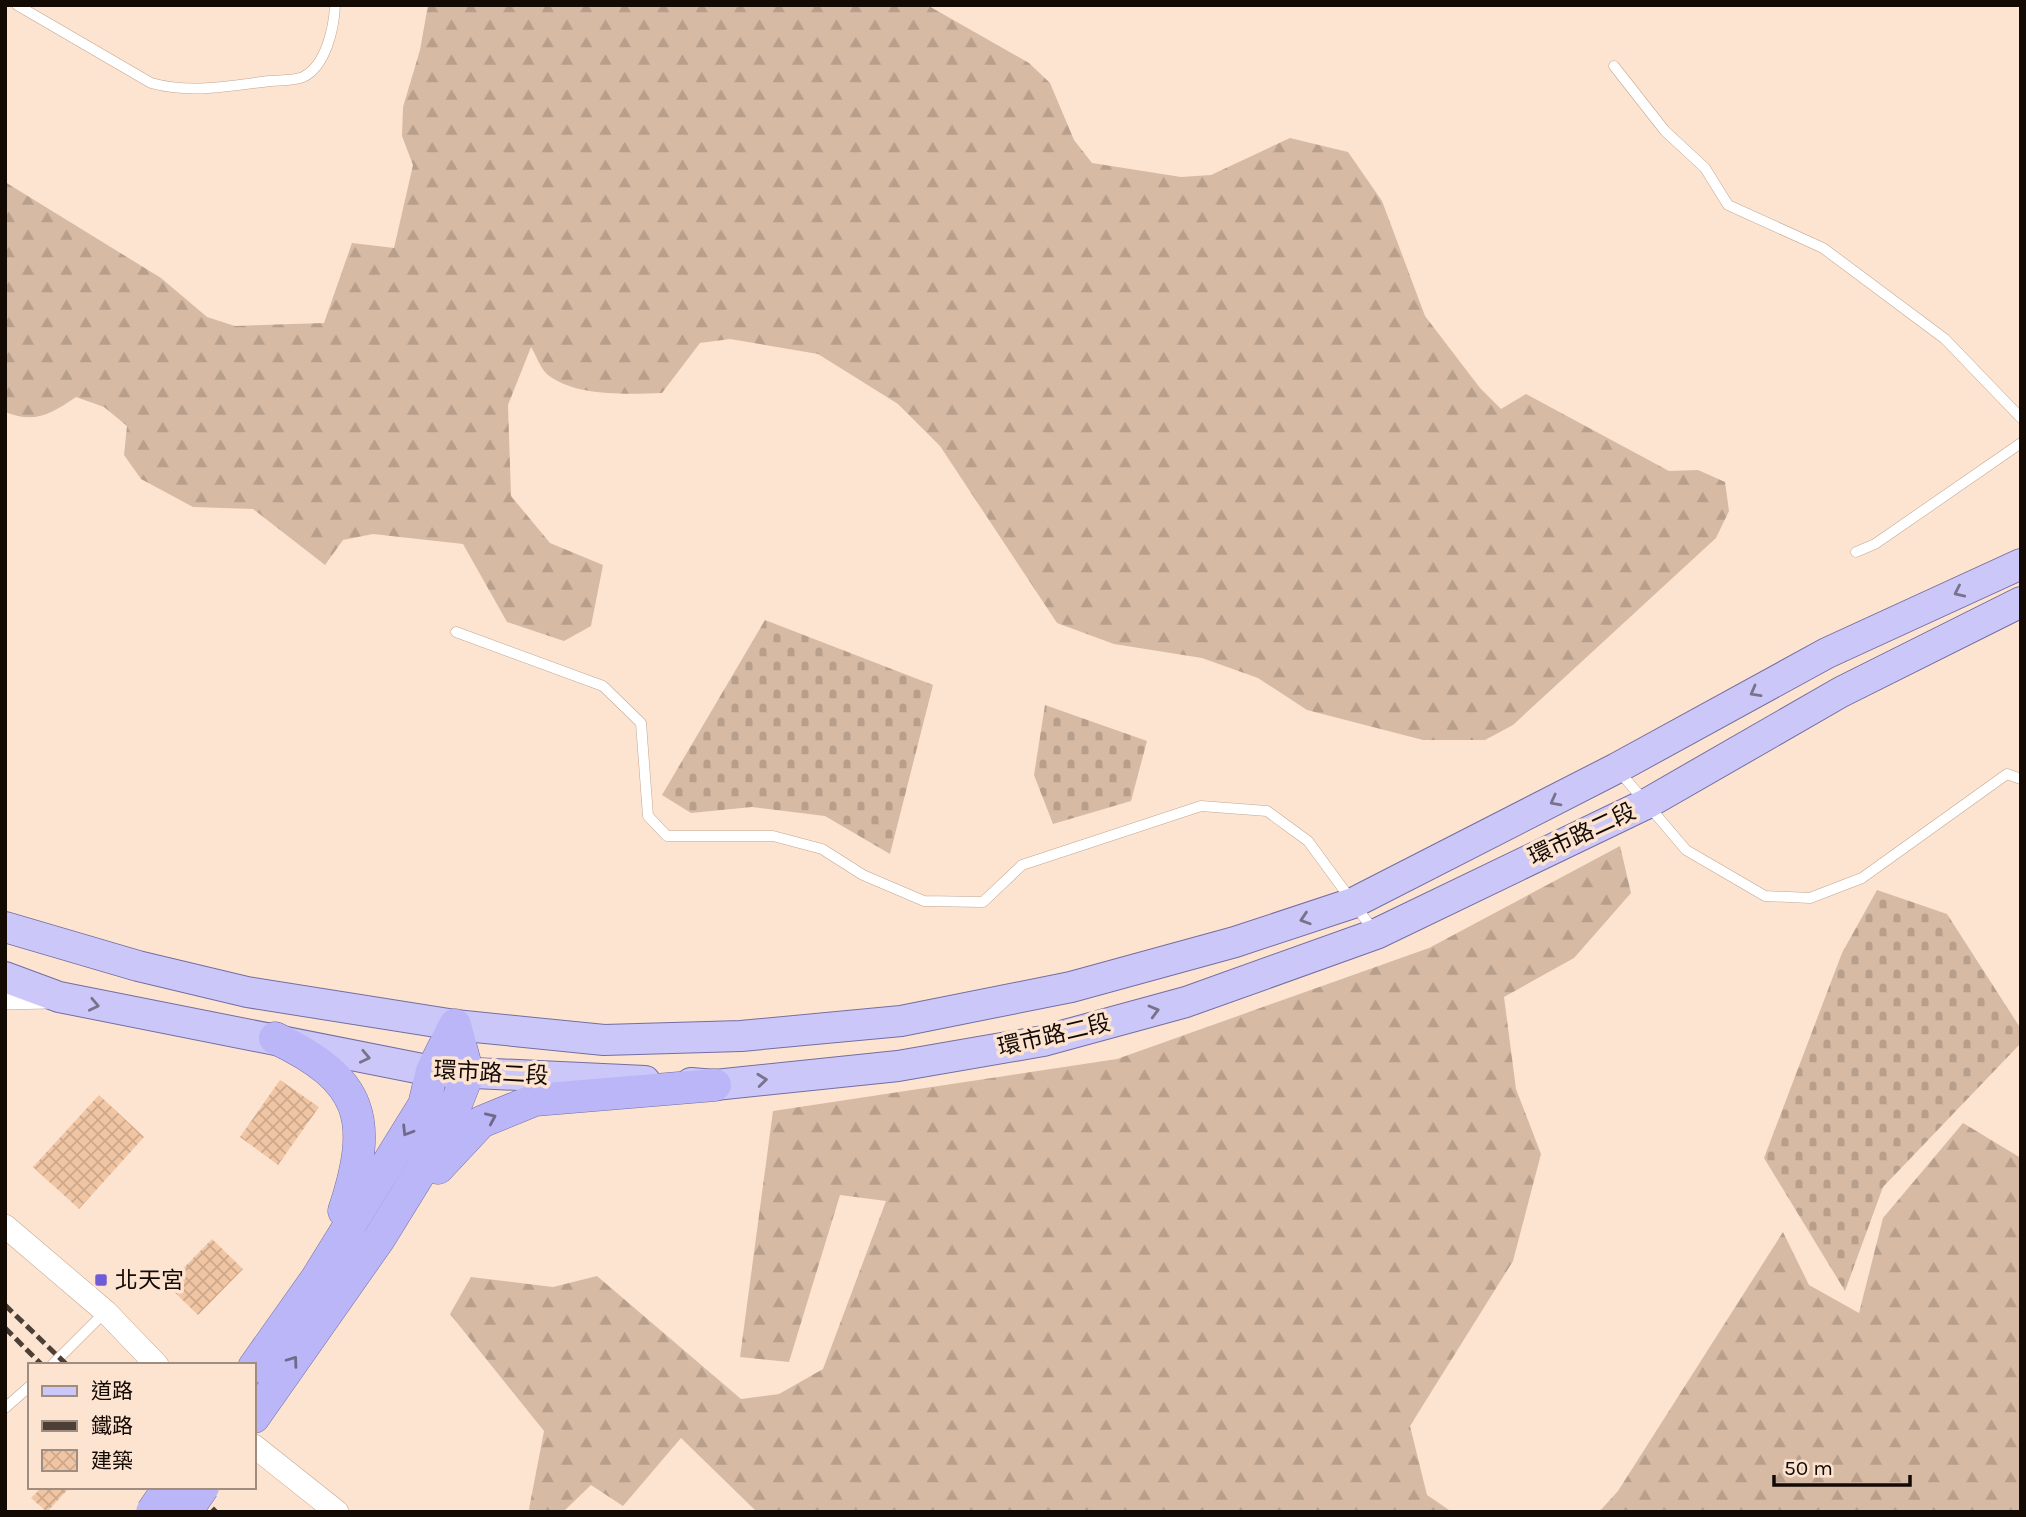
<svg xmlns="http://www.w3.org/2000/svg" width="2026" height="1517" font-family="Karla,'Noto Sans TC',sans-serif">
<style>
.forest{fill:url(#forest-firs)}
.cemetery{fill:url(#cemetery-stones)}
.building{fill:url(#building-cross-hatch)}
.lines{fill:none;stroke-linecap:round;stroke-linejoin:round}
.service-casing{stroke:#c3a58e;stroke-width:11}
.tertiary-casing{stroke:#c3a58e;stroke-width:24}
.primary-casing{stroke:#746da1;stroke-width:32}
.trunk-casing{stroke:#746da1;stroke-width:33}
.service{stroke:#fff;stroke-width:10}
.tertiary{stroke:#fff;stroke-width:23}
.primary{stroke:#cbc8f9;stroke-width:30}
.trunk{stroke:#bab6f7;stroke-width:32}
.rail{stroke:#4c3f35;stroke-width:5;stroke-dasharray:10 5;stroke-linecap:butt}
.trunk-bridge-casing{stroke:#746da1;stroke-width:33;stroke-linecap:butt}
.trunk-bridge{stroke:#bab6f7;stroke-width:32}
.oneway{stroke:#79728b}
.oneway2{stroke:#6f698a}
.poi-dot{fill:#705cd6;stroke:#fde4d1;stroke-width:2.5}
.labels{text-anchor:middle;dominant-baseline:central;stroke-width:7;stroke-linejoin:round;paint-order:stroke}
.street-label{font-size:23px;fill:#140a04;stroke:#fde4d1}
.poi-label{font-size:23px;fill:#140a04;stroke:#fde4d1;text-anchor:start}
</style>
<defs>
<pattern id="forest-firs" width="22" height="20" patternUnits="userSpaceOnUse" patternTransform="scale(1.75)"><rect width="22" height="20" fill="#d7baa4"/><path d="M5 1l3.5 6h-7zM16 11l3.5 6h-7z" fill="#b89f8c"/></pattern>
<pattern id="cemetery-stones" width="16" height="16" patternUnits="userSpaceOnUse" patternTransform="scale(1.75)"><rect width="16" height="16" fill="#d7baa4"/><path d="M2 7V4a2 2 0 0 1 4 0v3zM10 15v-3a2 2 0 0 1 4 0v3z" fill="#b89f8c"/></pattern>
<pattern id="building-cross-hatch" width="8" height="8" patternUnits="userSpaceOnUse" patternTransform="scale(1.75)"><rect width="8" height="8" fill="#f0c5a3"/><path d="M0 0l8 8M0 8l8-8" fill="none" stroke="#cda88b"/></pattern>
</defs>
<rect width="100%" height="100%" fill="#fde4d1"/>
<path class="forest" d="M428,5H927L1029,63L1050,83L1074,140L1092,163L1181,177L1211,175L1290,138L1348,152L1382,201L1425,316L1480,388L1501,409L1526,394L1669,471L1698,470L1725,482L1729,511L1716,538L1513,725L1485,740H1423L1307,710L1258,678L1202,658L1114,644L1057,623L940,446L898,404L818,354L730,339L700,343L662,393C628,394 576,397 548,375C540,369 536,354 531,347L508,405L511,496L550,543L603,565L591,626L564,641L507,622L463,544L373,534L343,540L325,565L253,509L193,507L141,479L124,455L127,426L104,407L76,397C51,414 35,424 5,412V182L161,278L207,317L235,326L324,323L352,243L394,248L413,165L402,136L403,107L420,50Z
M1620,846L1631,893L1574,958L1504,997L1516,1089L1541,1154L1513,1261L1410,1426L1427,1495L1452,1512H757L681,1438L623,1506L591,1485L563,1512H532L529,1509L544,1431L450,1314L471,1277L553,1287L597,1276L741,1399L779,1394L823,1369L886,1201L840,1195L789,1362L740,1357L773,1111L1117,1059L1429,948Z
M1963,1123L2021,1158V1512H1599L1618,1491L1783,1232L1809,1285L1859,1313L1883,1218Z"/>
<path class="cemetery" d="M765,620L933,685L890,854L825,816L752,807L691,813L662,795Z
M1045,705L1147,741L1131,801L1053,824L1034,775Z
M1877,890L1947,914L2021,1029V1043L1883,1187L1845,1291L1764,1158L1842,953Z"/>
<path class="building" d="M280,1080L319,1107L278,1165L240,1137Z
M99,1095L144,1137L79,1209L33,1167Z
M212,1239L243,1269L198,1315L167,1285Z
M42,1487H70L47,1512L31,1498Z"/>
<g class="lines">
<g class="service-casing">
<path id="service" d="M17,5L151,83C191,94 229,86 270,81C279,80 294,81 303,77C326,66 334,28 335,5
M1614,66L1665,131L1705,168L1728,205L1823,248L1945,339L2021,418
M1856,552L1875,544L2021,443
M456,632L603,686L641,723L648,816L667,836H773L822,849L863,875L924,901L983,902L1022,865L1201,806L1267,811L1308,841L1374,931
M1618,770L1686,850L1765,896L1810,898L1862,878L2007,774L2021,779
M52,1365L105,1312
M5,1408L30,1386"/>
</g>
<g class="tertiary-casing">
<path id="tertiary" d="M5,998L48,997
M5,1226L106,1312L157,1365
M254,1446L337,1512"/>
</g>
<g class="primary-casing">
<path id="primary" d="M5,927L138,966L247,992L455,1025L604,1040L741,1036L901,1021L1071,987L1235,942L1353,903L1617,768L1827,653L2021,564
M5,977L59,997L432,1071L645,1081
M691,1083L715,1085L898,1066L1043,1041L1186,1002L1376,934L1648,803L1841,692L2021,602"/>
</g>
<g class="trunk-casing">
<path id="trunk" d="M275,1038C364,1080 374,1120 344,1211
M438,1168L481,1122L535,1100L715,1085
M254,1367L317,1278L424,1105L432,1071L455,1025
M254,1417L379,1239L445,1132L468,1074L455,1025"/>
</g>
<use href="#service" class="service"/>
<use href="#tertiary" class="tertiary"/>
<use href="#primary" class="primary"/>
<use href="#trunk" class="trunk"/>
<path class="rail" d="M5,1305L67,1365
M5,1328L42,1365
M167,1487L192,1512
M191,1487L216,1512"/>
<g class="trunk-bridge-casing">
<path id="trunk-bridge" d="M152,1512L169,1487
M186,1512L203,1487"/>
</g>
<use href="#trunk-bridge" class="trunk-bridge"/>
</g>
<defs><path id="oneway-chevron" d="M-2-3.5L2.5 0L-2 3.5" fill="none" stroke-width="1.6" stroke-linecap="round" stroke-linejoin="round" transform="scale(1.75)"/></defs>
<g class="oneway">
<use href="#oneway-chevron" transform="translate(1959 592) rotate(155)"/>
<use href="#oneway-chevron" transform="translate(1755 692) rotate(151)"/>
<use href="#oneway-chevron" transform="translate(1555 801) rotate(152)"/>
<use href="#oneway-chevron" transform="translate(1305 919) rotate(162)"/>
<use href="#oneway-chevron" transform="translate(94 1005) rotate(12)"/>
<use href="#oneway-chevron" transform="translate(1154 1011) rotate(-15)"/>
<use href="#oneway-chevron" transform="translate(365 1057) rotate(12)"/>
<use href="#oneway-chevron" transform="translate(762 1080) rotate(-6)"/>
</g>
<g class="oneway2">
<use href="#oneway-chevron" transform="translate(491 1118) rotate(-24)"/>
<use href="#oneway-chevron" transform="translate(407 1131) rotate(122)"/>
<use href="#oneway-chevron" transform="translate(293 1361) rotate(-54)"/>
</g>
<rect class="poi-dot" x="94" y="1273" width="14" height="14" rx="3.5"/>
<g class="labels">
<g class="street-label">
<text transform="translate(1582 834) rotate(-25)">環市路二段</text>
<text transform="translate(1054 1035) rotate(-13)">環市路二段</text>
<text transform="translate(491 1073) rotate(3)">環市路二段</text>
</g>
<g class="poi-label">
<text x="115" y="1280">北天宮</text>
</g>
</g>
<rect width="2026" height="1517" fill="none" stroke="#140a04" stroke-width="14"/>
<rect x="28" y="1363" width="228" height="126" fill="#fde4d1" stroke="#a08d7f" stroke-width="2"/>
<rect x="42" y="1386" width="35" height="10" fill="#cbc8f9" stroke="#a08d7f" stroke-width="2"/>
<text x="91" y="1398" font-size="21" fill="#140a04">道路</text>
<rect x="42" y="1421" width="35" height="10" fill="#4c3f35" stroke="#a08d7f" stroke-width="2"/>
<text x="91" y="1433" font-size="21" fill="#140a04">鐵路</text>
<rect x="42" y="1450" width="35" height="21" fill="url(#building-cross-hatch)" stroke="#a08d7f" stroke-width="2"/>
<text x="91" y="1468" font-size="21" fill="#140a04">建築</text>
<path d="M1774 1475v10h136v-10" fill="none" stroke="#140a04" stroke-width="3.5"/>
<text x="1784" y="1475" font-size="21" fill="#140a04" stroke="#fde4d1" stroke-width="5" paint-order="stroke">50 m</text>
</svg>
